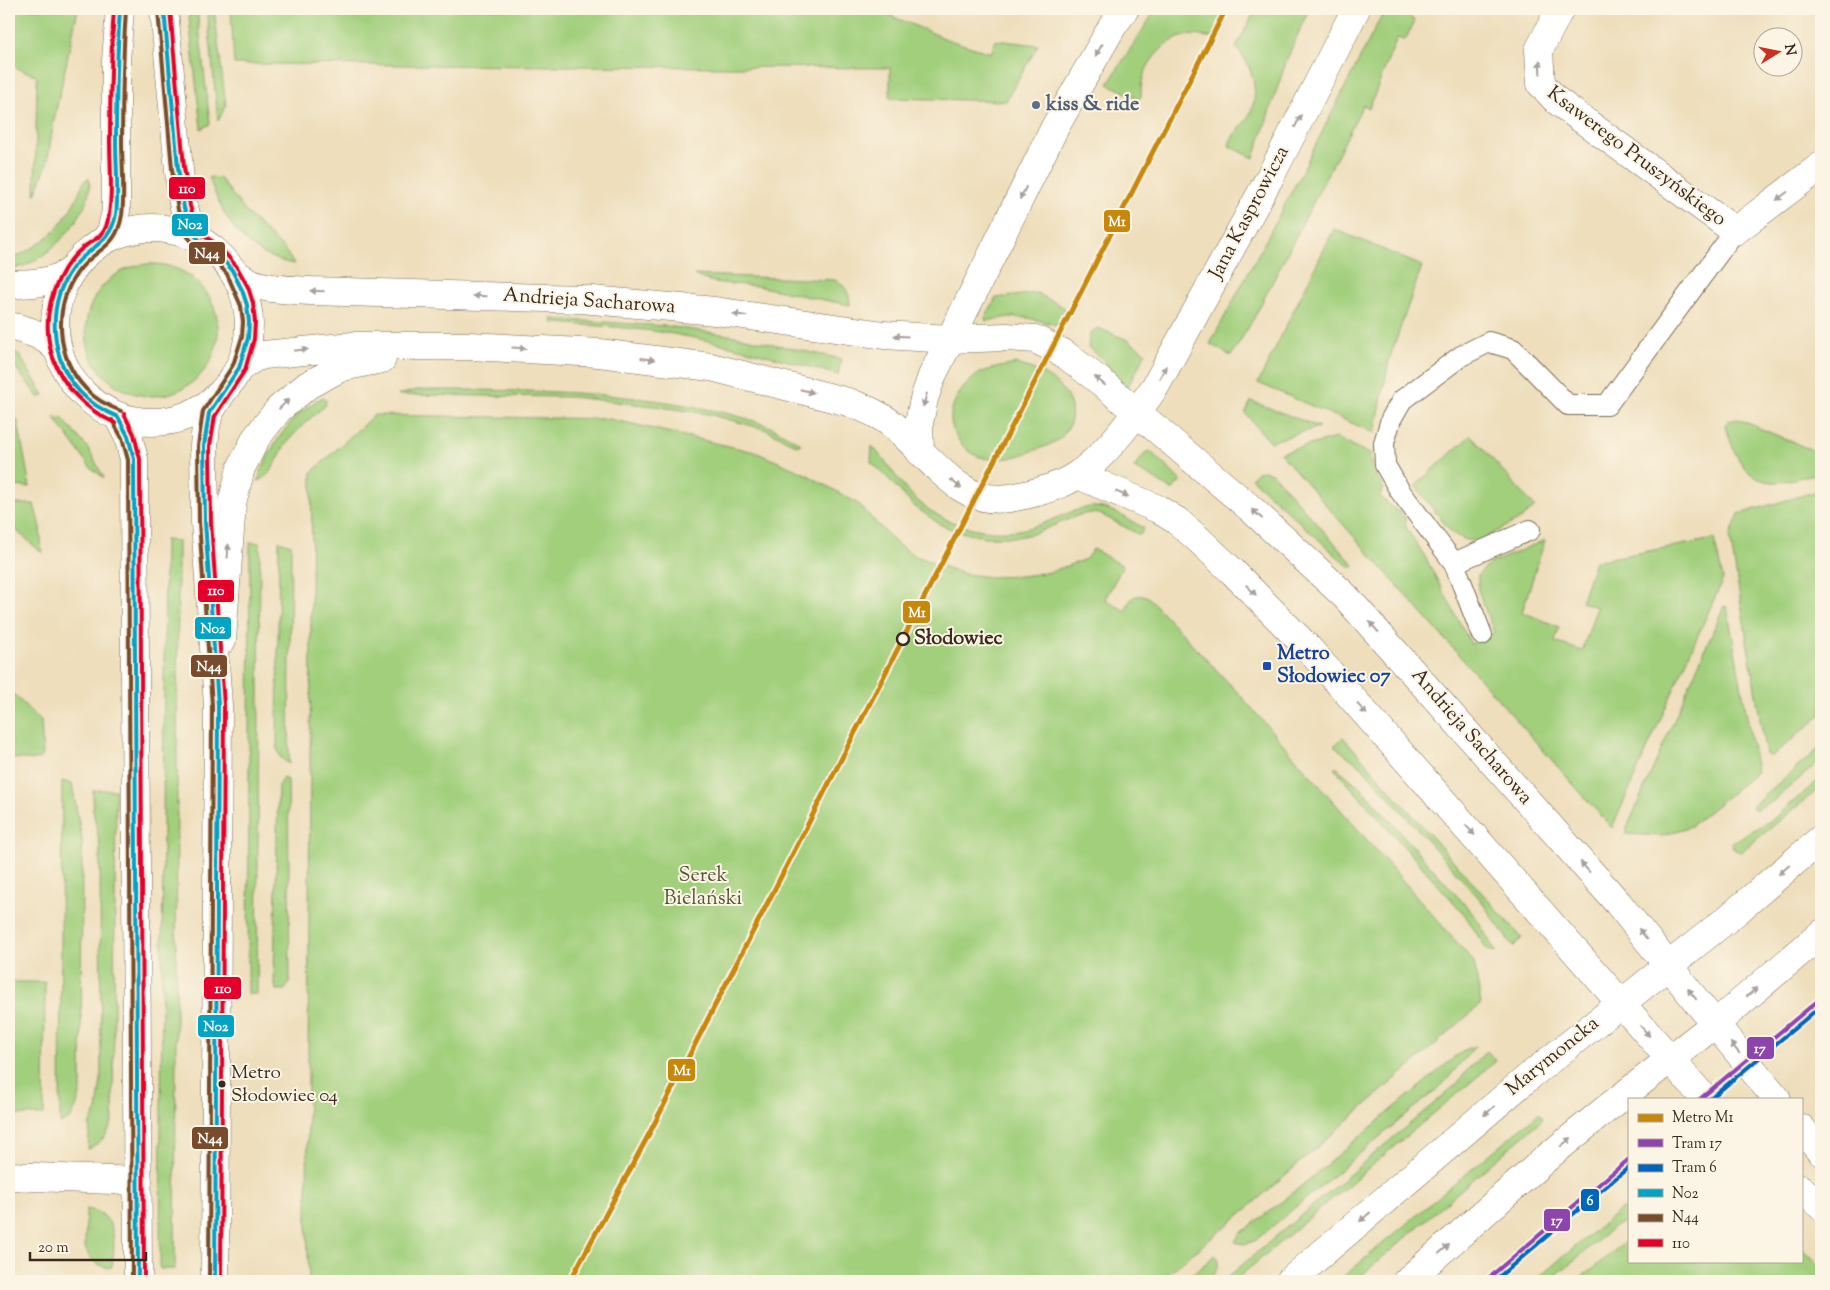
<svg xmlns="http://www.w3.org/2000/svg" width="1830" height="1290" font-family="'Sorts Mill Goudy',serif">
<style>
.green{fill:#a1cf7c;stroke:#6e7c4d}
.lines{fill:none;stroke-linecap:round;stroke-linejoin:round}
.service-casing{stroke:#7a6955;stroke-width:22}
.minor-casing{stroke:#7a6955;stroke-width:29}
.tertiary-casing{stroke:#7a6955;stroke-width:29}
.secondary-casing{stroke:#7a6955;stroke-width:29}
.service{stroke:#fff;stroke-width:20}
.minor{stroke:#fff;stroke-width:28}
.tertiary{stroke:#fff;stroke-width:28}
.secondary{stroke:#fff;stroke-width:28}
.bus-1-casing{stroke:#fcf5e5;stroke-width:8}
.bus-2-casing{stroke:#fcf5e5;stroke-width:8}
.bus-3-casing{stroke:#fcf5e5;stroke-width:8}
.bus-1{stroke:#03a3c5;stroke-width:4}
.bus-2{stroke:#7a4b2a;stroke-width:4}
.bus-3{stroke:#e4002b;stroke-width:4}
.tram-1-casing{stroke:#fcf5e5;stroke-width:8}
.tram-2-casing{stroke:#fcf5e5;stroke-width:8}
.tram-1{stroke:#8e44ad;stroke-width:4}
.tram-2{stroke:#0065bd;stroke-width:4}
.metro-1-casing{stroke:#fcf5e5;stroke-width:9}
.metro-1{stroke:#c88708;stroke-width:5}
.oneway{fill:#a79f9a}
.service-dot{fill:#5c6f8a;stroke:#fcf5e5;stroke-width:2}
.stop-dot{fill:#fcf5e5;stroke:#3b2a1e;stroke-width:2.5}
.transit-dot{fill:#1a4fb4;stroke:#fcf5e5;stroke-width:2}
.bus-dot{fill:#3b2a1e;stroke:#fcf5e5;stroke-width:2}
.labels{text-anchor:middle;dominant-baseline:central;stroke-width:4;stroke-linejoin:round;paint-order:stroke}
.bus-label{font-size:19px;fill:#3b2a1e;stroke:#fcf5e5;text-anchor:start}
.service-label{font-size:20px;font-weight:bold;fill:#4e5e75;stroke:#fcf5e5;text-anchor:start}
.street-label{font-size:20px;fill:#3b2a1e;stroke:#fcf5e5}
.stop-label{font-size:20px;font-weight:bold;fill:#3b2a1e;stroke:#fcf5e5;text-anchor:start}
.transit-label{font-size:20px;font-weight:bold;fill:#164399;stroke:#fcf5e5;text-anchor:start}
.park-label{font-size:20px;fill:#545336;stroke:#fcf5e5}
.line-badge{stroke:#fcf5e5;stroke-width:2}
.badge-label{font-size:14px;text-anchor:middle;font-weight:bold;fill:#fff}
</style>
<rect width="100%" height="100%" fill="#fcf5e5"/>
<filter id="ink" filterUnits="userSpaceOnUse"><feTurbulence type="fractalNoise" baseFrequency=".02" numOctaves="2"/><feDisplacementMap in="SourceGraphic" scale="10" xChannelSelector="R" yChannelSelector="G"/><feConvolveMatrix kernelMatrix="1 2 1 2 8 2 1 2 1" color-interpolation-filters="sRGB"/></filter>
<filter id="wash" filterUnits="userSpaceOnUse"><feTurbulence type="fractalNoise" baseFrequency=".0096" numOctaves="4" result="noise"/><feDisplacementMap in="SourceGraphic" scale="20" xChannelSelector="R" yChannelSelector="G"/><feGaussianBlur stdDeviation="1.12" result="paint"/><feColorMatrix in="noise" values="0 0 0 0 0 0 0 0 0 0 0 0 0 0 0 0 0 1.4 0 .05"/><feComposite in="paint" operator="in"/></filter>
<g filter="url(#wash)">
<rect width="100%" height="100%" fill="#eedebc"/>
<path class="green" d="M15,9H78L54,120L47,164L35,195L37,76L14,67Z
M188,9H197L210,124L201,129Z
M207,9H214L225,98L226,105L218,121Z
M231,9H890L889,15L949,40L991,53L996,40L1038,45L1006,101L890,98V68L234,64Z
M1156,9H1229L1217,32L1212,37C1203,37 1194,34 1185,36C1165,40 1146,62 1142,82C1141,87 1141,92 1141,97L1139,99L1108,84Z
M1256,9H1309L1287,59L1254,158L1229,146C1231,136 1238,131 1244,123C1263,99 1254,68 1236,47Z
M1385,9H1412L1409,16L1415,21L1405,40L1397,38L1369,108L1363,105L1254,318L1231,356L1210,344L1291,193Z
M209,177L220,178L244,210L284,249L294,264C246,256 223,220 209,177Z
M89,178C96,212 42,269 9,269V260C39,246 56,235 73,205C78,197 80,188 85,180Z
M1334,229L1422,266L1389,360L1375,433L1258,383Z
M86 330a66 66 0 1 1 132 0a66 66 0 1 1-132 0Z
M694,275L835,280C845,284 850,294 850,305C821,300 792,293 762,287C741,283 712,286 694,275Z
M1037,293L1065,308L1068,320L1064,324L1057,325L1028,318L1009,317L986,321L985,318L996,298Z
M552,319L666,326L736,336L841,359L838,375C789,361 740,347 690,337C646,328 598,326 553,323Z
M1098,328L1128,340L1146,353L1127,388L1124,387L1105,362L1088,346L1090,333Z
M9,346L19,355L44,395L39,398L9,359Z
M1017,364C1026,367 1037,370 1045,375C1067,388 1081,411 1064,434C1058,442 1047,446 1038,449C1015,458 983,468 963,446C945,425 948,405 966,385C970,381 975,376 980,373C991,368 1005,366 1017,364Z
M417,390C499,390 579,390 660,401C694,406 728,412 760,423C775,428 788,436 801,444L798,446L767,430L731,420L708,414L654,406L572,397L398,395Z
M323,397L326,400L325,406C311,417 299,428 288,441C278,455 274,475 258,481C268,448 292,413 323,397Z
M1251,401L1319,427L1270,442L1245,413Z
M9,409L18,422L30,487L9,486Z
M374,415L610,419L755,452L806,474L857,503L898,545L916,556L964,574L991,577L1022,576L1050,572L1086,559L1093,549L1123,566L1105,599L1125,611C1131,599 1131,594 1147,596L1241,696L1474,962L1481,1004L1243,1212L1159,1281H309L307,1226L312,472Z
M54,417L62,418L88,448L104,478L90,467Z
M1738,419L1821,454V472C1807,475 1789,482 1775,482C1744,483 1732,449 1725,424L1728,421Z
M1471,435L1535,507L1522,518L1479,541L1466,540L1452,533L1415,486Z
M1336,438L1370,454L1372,470L1384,489L1379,496L1405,517L1406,528L1424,555L1471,644L1494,633L1478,590V575L1489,564L1545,540L1522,612L1559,627L1555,642L1582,651L1597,607L1581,602L1595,561L1714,539L1723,579L1612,828L1280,453Z
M872,446C888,463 900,485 918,501C948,529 1001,539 1039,525C1056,519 1079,506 1096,507C1113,508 1130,521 1144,528L1140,535L1100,514L1090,513L1079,515L1033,534L1017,537H984L960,532L941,525L914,506L884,474L871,462Z
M1150,451L1181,481L1172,490L1150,476L1134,468L1146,452Z
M1264,471L1272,473L1354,565L1350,568L1251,478L1257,472Z
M1821,490V715L1772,756L1766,755L1730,537L1739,514Z
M9,504H34L40,527L42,553L9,524Z
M165,540L178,541L175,1269H160Z
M9,541L11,692L41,721L43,755L37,760L9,758Z
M279,541L291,545L289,764L281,758L277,749Z
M250,542L260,543L257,994H248Z
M1724,606L1727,607L1757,772L1691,826L1662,836L1626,834L1627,828Z
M1343,737L1522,938L1513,947L1479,898L1362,767L1334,746Z
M1821,747V760L1773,801L1755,810L1752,806Z
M1334,768H1337L1360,787L1468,908L1477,919L1496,952L1487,950L1465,915Z
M283,778L288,780L290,980L285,990H276L274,978L278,786Z
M1821,778V787L1741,852L1735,850L1731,844L1749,832L1772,820Z
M62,781L72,784L82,840L81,1091L77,1105L71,1118L60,1124Z
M98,790H116L113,1119C108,1135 103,1141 88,1149L90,1123L97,1110L101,1080L100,846L93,810V791Z
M9,982H45L44,1115H9Z
M1475,1046L1443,1084L1256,1240C1248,1244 1243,1245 1235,1242L1240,1234L1294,1192L1462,1051Z
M1487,1051L1496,1061L1234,1281H1223L1457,1084L1468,1069Z
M1539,1113L1543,1119L1355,1281H1338Z
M1622,1208L1628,1216L1622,1223L1613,1228L1549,1281H1534Z
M86,1209C118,1213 115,1242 112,1266L109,1268C97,1265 89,1260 85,1247Z
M1629,1239V1261H1801V1248L1821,1266V1281H1577Z
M1215,1255L1219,1260C1218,1271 1214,1275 1206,1281H1185Z"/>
</g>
<g filter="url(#ink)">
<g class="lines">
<g class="service-casing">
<path id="service" d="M1454,563L1530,530
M1482,635L1454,563L1400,491L1385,465L1384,443L1391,419L1402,400L1461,356L1489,342L1513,349L1568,405H1607L1735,231"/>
</g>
<g class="minor-casing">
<path id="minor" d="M1560,9L1539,50L1541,84L1557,101L1735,231L1821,166
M1715,1024L1777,1099
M1670,1059L1705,1099
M1801,1128L1821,1152
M9,1176L138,1181
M1801,1189L1821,1206"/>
</g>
<g class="tertiary-casing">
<path id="tertiary" d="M232,270C253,291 283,289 311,291L581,299L715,311L884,335L950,339L1007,337L1035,339L1063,353L1101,382L1250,508L1345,596L1618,903L1715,1024
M9,284C31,284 51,283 70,272
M9,326C27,330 44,335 57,349
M239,368L254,358L264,355L353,346H470L599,353L711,367L848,402C862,407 879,414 892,424C916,444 936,471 962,488C980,500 1000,501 1020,496C1040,492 1061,486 1077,475C1106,456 1135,415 1155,387L1270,177L1356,9
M920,452L919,423L924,399L932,376L1055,127L1112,27L1125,9
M1078,475L1158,509L1177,521L1197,538L1233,572L1308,648L1670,1059
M222,640L232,503L241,468L256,438L279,409L308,385L342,367L382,359"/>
</g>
<g class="secondary-casing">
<path id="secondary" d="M164,9L181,192C184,210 188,227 200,241
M55 325a97 97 0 1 1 194 0a97 97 0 1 1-194 0Z
M106,239L111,232L116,211V61L120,9
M118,417L128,436L134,459L138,1281
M215,1281L218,705L205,522L204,446L206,426L209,413L221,394
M1290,1281L1531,1075L1731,916L1821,839
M1407,1281L1550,1155L1605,1110L1715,1024L1821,934"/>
</g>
<use href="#service" class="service"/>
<use href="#minor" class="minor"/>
<use href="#tertiary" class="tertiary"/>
<use href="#secondary" class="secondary"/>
<g class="bus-1-casing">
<path id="bus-1" d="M164,9L178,168L184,208L193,233L200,241L214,250L232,270L242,290L247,305L249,322L248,338L239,368L209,413L204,446L205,522L218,705L215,1281
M118,417L128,436L134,459L138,1281
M118,417C104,411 90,403 80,392C50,360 46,305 72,269C89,245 110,246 116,214C119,191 116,166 116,142C116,98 117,53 120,9"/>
</g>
<g class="bus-2-casing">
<path id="bus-2" d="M158,10L172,169L178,210L188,237L196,246L210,255L227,274L241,306L243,322L242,337L233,365L203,411L198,446L199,522L212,705L209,1281
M121,411C108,406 95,399 86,389C56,358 53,308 77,273C95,247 116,251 122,215C125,191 122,166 122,142C122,98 123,54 126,9
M112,420L122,438L128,460L132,1281"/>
</g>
<g class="bus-3-casing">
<path id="bus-3" d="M114,9C111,53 110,97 110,142C110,165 113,191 109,214C108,221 106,230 101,235C98,238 92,241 88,244C79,250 71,259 65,268C28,328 53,395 115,423
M170,9L184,167L190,206L198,230L204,236L218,245L237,267L248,287L253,303L255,322L254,339L245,370L215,416L210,446L211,522L224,705L221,1281
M124,414L134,434L140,459L144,1281"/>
</g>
<use href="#bus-1" class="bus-1"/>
<use href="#bus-2" class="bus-2"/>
<use href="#bus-3" class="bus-3"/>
<g class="tram-1-casing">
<path id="tram-1" d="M1700,1099L1821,998
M1485,1281L1629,1159"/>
</g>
<g class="tram-2-casing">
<path id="tram-2" d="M1710,1099L1821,1006
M1494,1281L1629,1167"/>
</g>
<use href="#tram-1" class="tram-1"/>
<use href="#tram-2" class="tram-2"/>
<g class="metro-1-casing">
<path id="metro-1" d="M570,1281L648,1136L1226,9"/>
</g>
<use href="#metro-1" class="metro-1"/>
</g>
<defs><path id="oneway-solid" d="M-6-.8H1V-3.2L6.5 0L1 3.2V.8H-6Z" transform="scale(1.25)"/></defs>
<g class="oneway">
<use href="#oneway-solid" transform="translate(1099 50) rotate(120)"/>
<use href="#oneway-solid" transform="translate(1540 67) rotate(-93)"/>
<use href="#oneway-solid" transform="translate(1298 121) rotate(-63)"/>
<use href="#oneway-solid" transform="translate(1023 193) rotate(116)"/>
<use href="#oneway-solid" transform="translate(1782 196) rotate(143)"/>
<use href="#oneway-solid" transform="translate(317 291) rotate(-179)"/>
<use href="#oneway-solid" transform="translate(480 296) rotate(-178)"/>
<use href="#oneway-solid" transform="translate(740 315) rotate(-171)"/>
<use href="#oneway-solid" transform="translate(901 336) rotate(-177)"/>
<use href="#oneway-solid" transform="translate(519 348) rotate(3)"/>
<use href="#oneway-solid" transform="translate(301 350) rotate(-6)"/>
<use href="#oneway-solid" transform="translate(648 359) rotate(7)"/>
<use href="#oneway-solid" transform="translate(1163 372) rotate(-61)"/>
<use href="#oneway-solid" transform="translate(1100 381) rotate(-141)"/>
<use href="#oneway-solid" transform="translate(807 391) rotate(14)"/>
<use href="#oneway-solid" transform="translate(925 400) rotate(105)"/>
<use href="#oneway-solid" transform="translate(284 404) rotate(-44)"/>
<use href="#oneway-solid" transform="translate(956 484) rotate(39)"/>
<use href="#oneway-solid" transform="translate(1122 494) rotate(22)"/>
<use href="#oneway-solid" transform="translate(1257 514) rotate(-138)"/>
<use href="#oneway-solid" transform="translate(228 551) rotate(-86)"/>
<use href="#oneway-solid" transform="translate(1251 590) rotate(45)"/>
<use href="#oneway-solid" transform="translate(1374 627) rotate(-131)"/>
<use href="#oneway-solid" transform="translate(1362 709) rotate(48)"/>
<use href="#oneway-solid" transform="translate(1470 830) rotate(48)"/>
<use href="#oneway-solid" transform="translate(1585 867) rotate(-131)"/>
<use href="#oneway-solid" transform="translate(1784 870) rotate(139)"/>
<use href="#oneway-solid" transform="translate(1643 934) rotate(-129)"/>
<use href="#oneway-solid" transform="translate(1752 992) rotate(-40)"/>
<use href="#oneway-solid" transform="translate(1692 994) rotate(-128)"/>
<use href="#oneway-solid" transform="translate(1645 1031) rotate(49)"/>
<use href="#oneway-solid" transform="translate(1735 1048) rotate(-129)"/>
<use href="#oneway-solid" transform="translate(1489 1111) rotate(139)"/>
<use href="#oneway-solid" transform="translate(1566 1142) rotate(-39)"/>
<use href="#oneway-solid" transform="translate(1365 1217) rotate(139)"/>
<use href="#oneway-solid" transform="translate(1444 1249) rotate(-41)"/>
</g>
</g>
<circle class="service-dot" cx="1036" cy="105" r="5"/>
<circle class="stop-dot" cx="903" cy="639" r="6"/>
<rect class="transit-dot" x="1262" y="661" width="10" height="10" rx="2.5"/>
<circle class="bus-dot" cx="222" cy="1084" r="4.5"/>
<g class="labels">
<g class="bus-label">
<text x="231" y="1073">Metro<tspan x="231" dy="23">Słodowiec 04</tspan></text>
</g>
<g class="service-label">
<text x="1046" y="105">kiss &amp; ride</text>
</g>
<g class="street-label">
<text transform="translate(1636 157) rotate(37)">Ksawerego Pruszyńskiego</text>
<text transform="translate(1250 213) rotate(-62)">Jana Kasprowicza</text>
<text transform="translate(589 302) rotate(4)">Andrieja Sacharowa</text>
<text transform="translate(1471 737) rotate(49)">Andrieja Sacharowa</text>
<text transform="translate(1553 1057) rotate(-39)">Marymoncka</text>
</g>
<g class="stop-label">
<text x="914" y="639">Słodowiec</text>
</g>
<g class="transit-label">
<text x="1277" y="654">Metro<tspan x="1277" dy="23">Słodowiec 07</tspan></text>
</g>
<g class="park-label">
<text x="703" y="876">Serek<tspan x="703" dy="23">Bielański</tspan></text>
</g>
</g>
<g class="line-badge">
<rect x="168" y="176" width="38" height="24" rx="5" fill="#e4002b"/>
<rect x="1103" y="209" width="28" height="24" rx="5" fill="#c88708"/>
<rect x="171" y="213" width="38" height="24" rx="5" fill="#03a3c5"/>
<rect x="188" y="241" width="38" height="24" rx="5" fill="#7a4b2a"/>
<rect x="197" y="579" width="38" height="24" rx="5" fill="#e4002b"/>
<rect x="902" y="600" width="29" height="24" rx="5" fill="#c88708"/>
<rect x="194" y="616" width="38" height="24" rx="5" fill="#03a3c5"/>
<rect x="190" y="654" width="38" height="24" rx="5" fill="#7a4b2a"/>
<rect x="203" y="976" width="39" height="24" rx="5" fill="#e4002b"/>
<rect x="197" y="1014" width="38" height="24" rx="5" fill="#03a3c5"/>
<rect x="1746" y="1036" width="29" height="24" rx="5" fill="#8e44ad"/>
<rect x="667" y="1058" width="29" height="24" rx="5" fill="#c88708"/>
<rect x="191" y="1126" width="38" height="24" rx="5" fill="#7a4b2a"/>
<rect x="1580" y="1188" width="20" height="24" rx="5" fill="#0065bd"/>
<rect x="1543" y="1208" width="28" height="24" rx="5" fill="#8e44ad"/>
</g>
<g class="badge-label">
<text x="187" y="193">110</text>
<text x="1117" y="226">M1</text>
<text x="190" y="229">N02</text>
<text x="207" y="258">N44</text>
<text x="216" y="595">110</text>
<text x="917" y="617">M1</text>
<text x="213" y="633">N02</text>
<text x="209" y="671">N44</text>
<text x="223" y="993">110</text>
<text x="216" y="1031">N02</text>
<text x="1760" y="1053">17</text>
<text x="682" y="1075">M1</text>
<text x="210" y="1143">N44</text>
<text x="1590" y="1205">6</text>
<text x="1557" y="1225">17</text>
</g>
<rect width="1830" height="1290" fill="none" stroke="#fcf5e5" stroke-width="30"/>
<rect x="1628" y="1098" width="175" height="165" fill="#fcf5e5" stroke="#afa495"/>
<rect x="1638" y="1114" width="25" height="8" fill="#c88708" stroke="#afa495"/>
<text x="1672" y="1122" font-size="15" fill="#3b2a1e">Metro M1</text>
<rect x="1638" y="1139" width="25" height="8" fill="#8e44ad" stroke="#afa495"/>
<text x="1672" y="1148" font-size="15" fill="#3b2a1e">Tram 17</text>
<rect x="1638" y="1164" width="25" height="8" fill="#0065bd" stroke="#afa495"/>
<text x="1672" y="1172" font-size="15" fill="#3b2a1e">Tram 6</text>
<rect x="1638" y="1189" width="25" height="8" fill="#03a3c5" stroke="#afa495"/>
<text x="1672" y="1198" font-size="15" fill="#3b2a1e">N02</text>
<rect x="1638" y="1214" width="25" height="8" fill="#7a4b2a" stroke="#afa495"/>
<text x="1672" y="1222" font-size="15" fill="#3b2a1e">N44</text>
<rect x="1638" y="1239" width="25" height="8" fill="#e4002b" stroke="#afa495"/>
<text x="1672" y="1248" font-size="15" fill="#3b2a1e">110</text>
<g transform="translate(1778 52) rotate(80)"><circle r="24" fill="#fcf5e5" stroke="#afa495"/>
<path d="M0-4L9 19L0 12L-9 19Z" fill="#c8321e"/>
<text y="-8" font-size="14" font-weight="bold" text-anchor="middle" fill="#3b2a1e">N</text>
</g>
<path d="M30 1252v8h116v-8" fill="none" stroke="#3b2a1e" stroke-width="2.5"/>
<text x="38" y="1252" font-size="15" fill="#3b2a1e" stroke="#fcf5e5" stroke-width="4" paint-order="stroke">20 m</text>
</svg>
